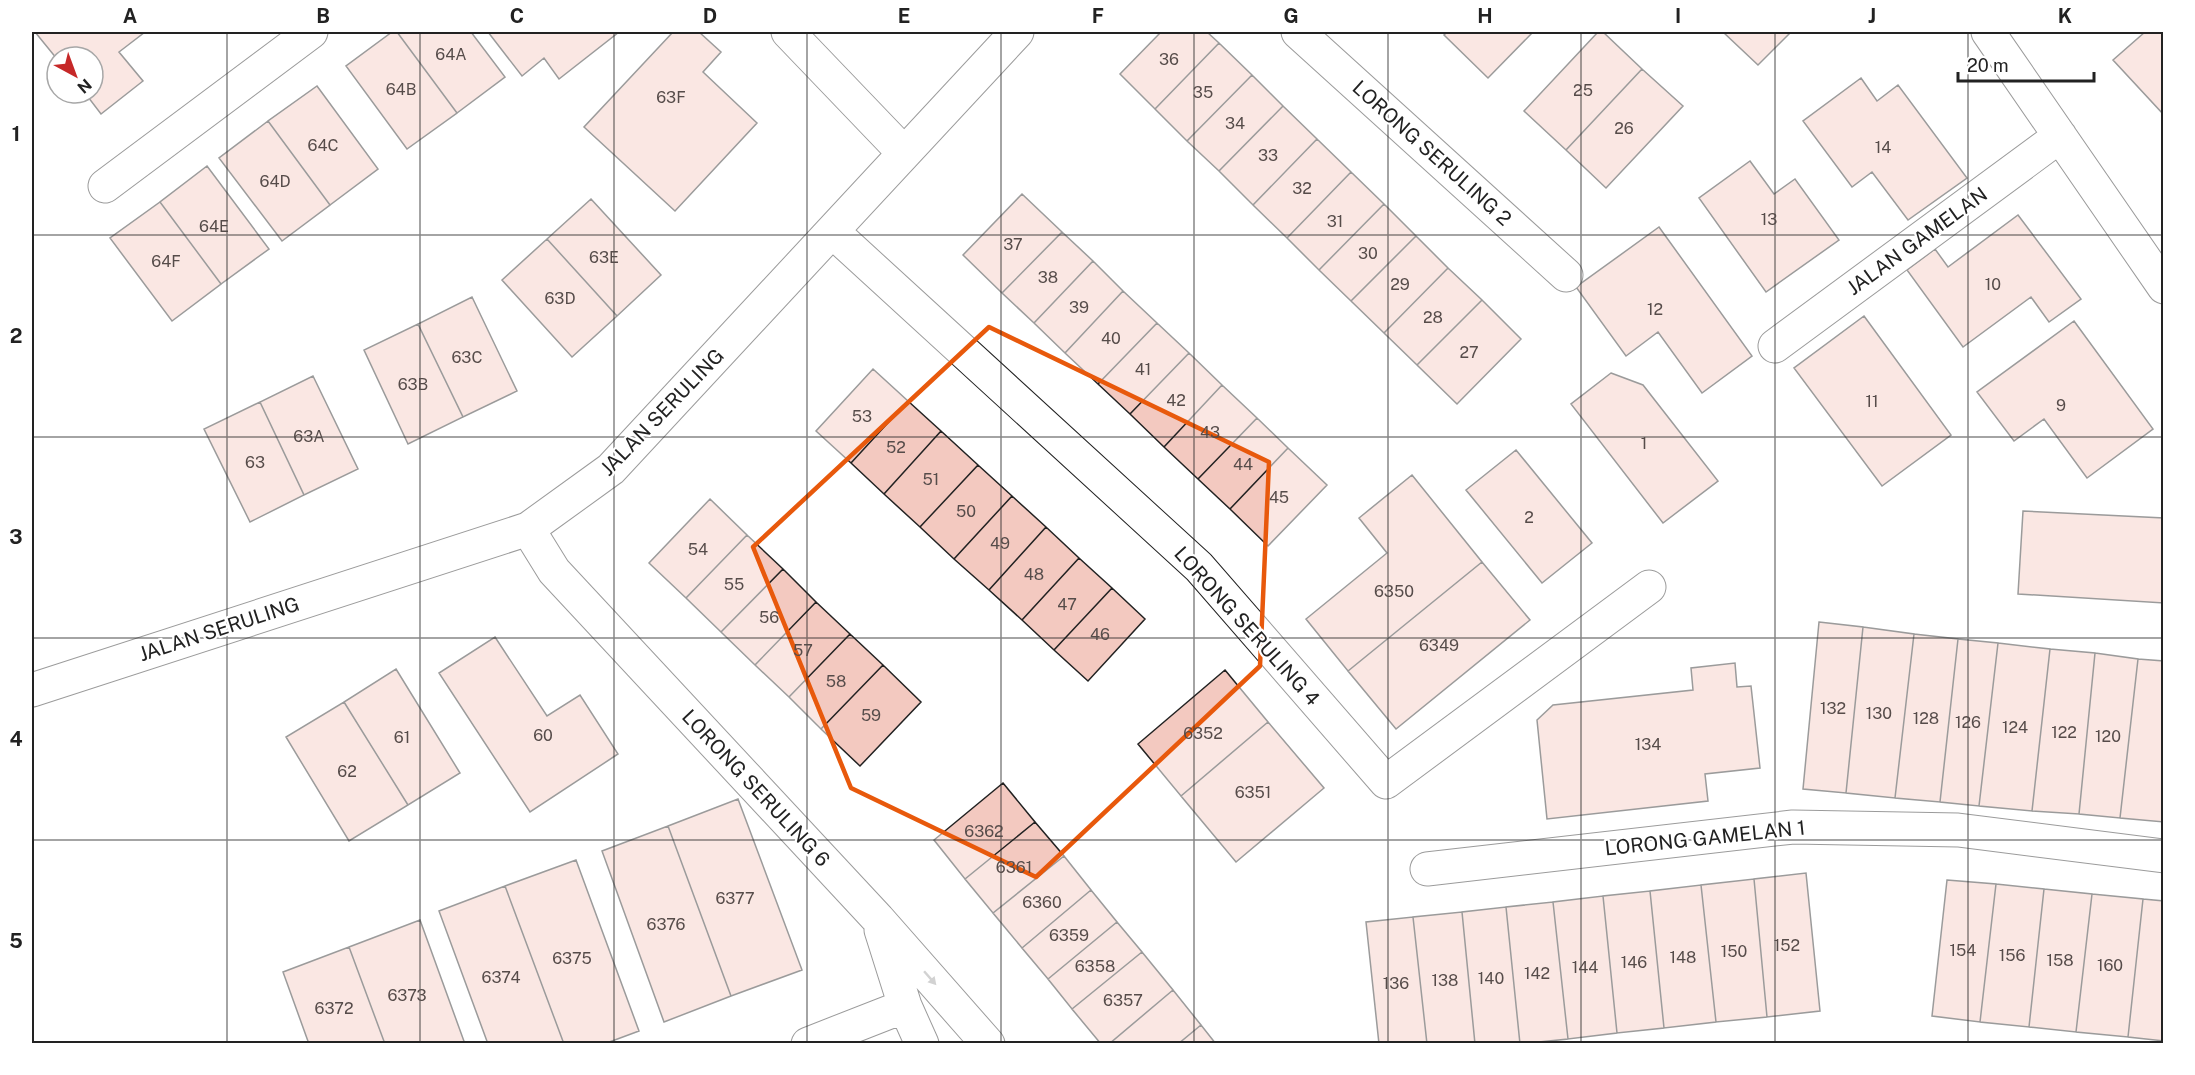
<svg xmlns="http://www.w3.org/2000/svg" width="2195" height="1075" font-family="'Public Sans',sans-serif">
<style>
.building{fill:#f3c9c0;stroke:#222;stroke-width:1.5}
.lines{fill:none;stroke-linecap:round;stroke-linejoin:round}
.street-casing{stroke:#222;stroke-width:35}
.street{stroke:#fff;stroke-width:33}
.oneway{fill:#9c9c9c}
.marked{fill:none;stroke:#e8590c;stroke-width:4.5;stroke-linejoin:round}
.grid{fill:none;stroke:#222;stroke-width:1.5;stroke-opacity:0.55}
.labels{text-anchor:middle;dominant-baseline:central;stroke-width:4.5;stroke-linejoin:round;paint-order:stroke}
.number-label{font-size:16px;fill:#564c4a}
.street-label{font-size:20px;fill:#222;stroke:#fff}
.neatline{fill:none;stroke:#222;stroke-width:2}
.grid-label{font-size:20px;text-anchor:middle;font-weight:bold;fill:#222}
</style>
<rect width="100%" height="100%" fill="#fff"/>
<path class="building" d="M35,32H145L119,52L143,81L101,114L85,93H93V57L57,59Z
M392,32H397L457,113L407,149L346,66Z
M397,32H471L505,77L457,113Z
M488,32H619L559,79L544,58L522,76Z
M673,32H699L721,52L703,72L757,123L675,211L584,127Z
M1161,32H1207L1219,43L1155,109L1120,74Z
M1447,32H1533L1488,78L1444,35Z
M1598,32H1603L1642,69L1566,150L1524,111Z
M1723,32H1791L1758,65Z
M2145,32H2164V115L2113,60Z
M1219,43L1252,75L1187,141L1155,109Z
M1642,69L1683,106L1606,188L1566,150Z
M1252,75L1283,106L1219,171L1187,141Z
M1861,78L1877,101L1898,85L1967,178L1908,220L1872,172L1852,187L1803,121Z
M317,86L378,169L330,205L268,121Z
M1283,106L1317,139L1253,205L1219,171Z
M268,121L330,205L282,241L219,158Z
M1317,139L1351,172L1287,238L1253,205Z
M1750,161L1774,194L1795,179L1839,240L1766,292L1699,198Z
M207,166L269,249L221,284L160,202Z
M1351,172L1384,204L1319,270L1287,238Z
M1022,194L1062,232L1002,293L963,255Z
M591,199L661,275L617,316L547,239Z
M160,202L221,284L172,321L110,238Z
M1384,204L1416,236L1351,301L1319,270Z
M2018,215L2081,299L2049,322L2031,297L1963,347L1907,270L1935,249L1948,267Z
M1659,227L1752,356L1702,393L1658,332L1626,356L1576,287Z
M1062,232L1093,261L1034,323L1002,293Z
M1416,236L1448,268L1384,333L1351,301Z
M547,239L617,316L572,357L502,280Z
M1093,261L1123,291L1065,353L1034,323Z
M1448,268L1482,300L1417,365L1384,333Z
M1123,291L1157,323L1098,384L1065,353Z
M472,297L517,391L463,417L418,324Z
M1482,300L1521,339L1457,404L1417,365Z
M1864,316L1951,435L1882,486L1794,368Z
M2074,321L2153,429L2087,478L2044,419L2014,441L1977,392Z
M1157,323L1189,353L1130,414L1098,384Z
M418,324L463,417L408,444L364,350Z
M1189,353L1222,385L1164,447L1130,414Z
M873,369L908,401L851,463L816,431Z
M1611,373L1643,385L1718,481L1663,523L1571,404Z
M313,376L358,469L304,495L260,402Z
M1222,385L1257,418L1198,479L1164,447Z
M908,401L941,431L884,494L851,463Z
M260,402L304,495L250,522L204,429Z
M1257,418L1288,448L1230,509L1198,479Z
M941,431L978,465L920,527L884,494Z
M1288,448L1327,485L1268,546L1230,509Z
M1516,450L1592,543L1542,583L1466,490Z
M978,465L1012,496L954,559L920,527Z
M1412,475L1482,562L1348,671L1306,619L1387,553L1359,518Z
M1012,496L1046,527L989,590L954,559Z
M710,499L747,535L686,598L649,563Z
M2023,511L2164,518V603L2018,594Z
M1046,527L1079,558L1022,620L989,590Z
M747,535L783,569L721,632L686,598Z
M1079,558L1112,588L1054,650L1022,620Z
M1482,562L1530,620L1396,729L1348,671Z
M783,569L816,602L755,665L721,632Z
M1112,588L1145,619L1088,681L1054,650Z
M816,602L850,634L789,697L755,665Z
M1819,622L1863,627L1846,793L1803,789Z
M1863,627L1914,634L1895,798L1846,793Z
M850,634L883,665L821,729L789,697Z
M1914,634L1958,639L1940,802L1895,798Z
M495,637L547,716L580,695L618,754L530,812L439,673Z
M1958,639L1998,643L1979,806L1940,802Z
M1998,643L2050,649L2032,811L1979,806Z
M2050,649L2095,653L2079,814L2032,811Z
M2095,653L2138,659L2120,818L2079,814Z
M2138,659L2164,661V822L2120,818Z
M1735,663L1737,687L1751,686L1760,768L1705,774L1708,801L1547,819L1537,720L1553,705L1693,690L1691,668Z
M883,665L921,702L860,766L821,729Z
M396,669L460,773L408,805L344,702Z
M1225,670L1268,722L1181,796L1138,744Z
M344,702L408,805L349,841L286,737Z
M1268,722L1324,788L1236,862L1181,796Z
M1003,783L1035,822L965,879L934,840Z
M738,799L802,970L731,996L668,826Z
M1035,822L1064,856L993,913L965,879Z
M668,826L731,996L664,1022L602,851Z
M1064,856L1091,890L1022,948L993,913Z
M576,860L639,1031L604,1044H564L505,886Z
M1806,873L1820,1011L1767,1017L1754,879Z
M1754,879L1767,1017L1716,1022L1701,885Z
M1947,880L1996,884L1980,1022L1932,1016Z
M1996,884L2044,889L2029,1027L1980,1022Z
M1701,885L1716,1022L1664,1028L1650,891Z
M505,886L564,1044H488L439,911Z
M2044,889L2092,894L2076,1032L2029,1027Z
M1091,890L1117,922L1048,979L1022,948Z
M1650,891L1664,1028L1617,1033L1603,896Z
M2092,894L2143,899L2128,1037L2076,1032Z
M1603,896L1617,1033L1568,1039L1553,902Z
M2143,899L2164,901V1041L2128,1037Z
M1553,902L1568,1039L1520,1044L1506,907Z
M1506,907L1520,1044H1475L1462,912Z
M1462,912L1475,1044H1427L1413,917Z
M1413,917L1427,1044H1379L1366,922Z
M420,920L465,1044H385L349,947Z
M1117,922L1142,952L1072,1009L1048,979Z
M349,947L385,1044H309L283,972Z
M1142,952L1173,990L1109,1044H1101L1072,1009Z
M1173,990L1201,1025L1178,1044H1109Z
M1201,1025L1216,1044H1178Z"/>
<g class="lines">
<g class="street-casing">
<path id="street" d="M788,32L904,153
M1298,32L1566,275
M1988,32L2164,287
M105,186L311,32
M833,232L1199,567L1386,782L1649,587
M1775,346L2060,136
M528,529L554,571L878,919L988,1044
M32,690L528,529L611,469L1017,32
M1427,869L1793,827L1958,830L2164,856
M881,930L905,1006L922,1044
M808,1044L905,1006"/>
</g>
<use href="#street" class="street"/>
</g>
<defs><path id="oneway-solid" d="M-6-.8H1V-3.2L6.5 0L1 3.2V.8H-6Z" transform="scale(1.5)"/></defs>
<use class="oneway" href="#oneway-solid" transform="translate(930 978) rotate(49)"/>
<path d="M0 0H2195V1075H0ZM989,327L1269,462L1260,666L1036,877L851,788L753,547Z" fill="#fff" fill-opacity=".55" fill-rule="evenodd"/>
<path class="marked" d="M989,327L1269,462L1260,666L1036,877L851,788L753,547Z"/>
<path class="grid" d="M227,32V1044M420,32V1044M614,32V1044M807,32V1044M1001,32V1044M1194,32V1044M1388,32V1044M1581,32V1044M1775,32V1044M1968,32V1044M32,235H2164M32,437H2164M32,638H2164M32,840H2164"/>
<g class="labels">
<g class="number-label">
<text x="451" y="54">64A</text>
<text x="1169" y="59">36</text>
<text x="401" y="89">64B</text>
<text x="1583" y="90">25</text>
<text x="1203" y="92">35</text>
<text x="671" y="97">63F</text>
<text x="1235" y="123">34</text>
<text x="1624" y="128">26</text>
<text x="323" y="145">64C</text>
<text x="1883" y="147">14</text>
<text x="1268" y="155">33</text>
<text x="275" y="181">64D</text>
<text x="1302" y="188">32</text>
<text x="1769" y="219">13</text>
<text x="1335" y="221">31</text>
<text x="214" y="226">64E</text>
<text x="1013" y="244">37</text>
<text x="1368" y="253">30</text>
<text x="604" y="257">63E</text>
<text x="166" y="261">64F</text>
<text x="1048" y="277">38</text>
<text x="1400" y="284">29</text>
<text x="1993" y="284">10</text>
<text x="560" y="298">63D</text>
<text x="1079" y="307">39</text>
<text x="1655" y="309">12</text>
<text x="1433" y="317">28</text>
<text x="1111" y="338">40</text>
<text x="1469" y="352">27</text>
<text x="467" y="357">63C</text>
<text x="1143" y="369">41</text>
<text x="413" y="384">63B</text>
<text x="1176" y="400">42</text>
<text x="1872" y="401">11</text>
<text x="2061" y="405">9</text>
<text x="862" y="416">53</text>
<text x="1210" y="432">43</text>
<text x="309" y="436">63A</text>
<text x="1644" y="443">1</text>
<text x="896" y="447">52</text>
<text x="255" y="462">63</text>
<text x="1243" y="464">44</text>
<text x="931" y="479">51</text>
<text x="1279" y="497">45</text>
<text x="966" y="511">50</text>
<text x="1529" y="517">2</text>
<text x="1000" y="543">49</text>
<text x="698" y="549">54</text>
<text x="1034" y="574">48</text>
<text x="734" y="584">55</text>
<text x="1394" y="591">6350</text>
<text x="1067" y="604">47</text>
<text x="769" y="617">56</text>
<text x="1100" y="634">46</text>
<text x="1439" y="645">6349</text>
<text x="803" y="650">57</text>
<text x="836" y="681">58</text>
<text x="1833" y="708">132</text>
<text x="1879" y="713">130</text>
<text x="871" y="715">59</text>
<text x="1926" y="718">128</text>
<text x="1968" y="722">126</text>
<text x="2015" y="727">124</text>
<text x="2064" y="732">122</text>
<text x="1203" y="733">6352</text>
<text x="543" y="735">60</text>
<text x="2108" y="736">120</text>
<text x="402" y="737">61</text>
<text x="1648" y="744">134</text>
<text x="347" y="771">62</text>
<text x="1253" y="792">6351</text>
<text x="984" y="831">6362</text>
<text x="1014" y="867">6361</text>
<text x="735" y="898">6377</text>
<text x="1042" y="902">6360</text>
<text x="666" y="924">6376</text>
<text x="1069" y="935">6359</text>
<text x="1787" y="945">152</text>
<text x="1963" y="950">154</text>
<text x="1734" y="951">150</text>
<text x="2012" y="955">156</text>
<text x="1683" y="957">148</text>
<text x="572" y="958">6375</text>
<text x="2060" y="960">158</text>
<text x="1634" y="962">146</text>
<text x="2110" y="965">160</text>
<text x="1095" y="966">6358</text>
<text x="1585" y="967">144</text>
<text x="1537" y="973">142</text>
<text x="501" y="977">6374</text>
<text x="1491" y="978">140</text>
<text x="1445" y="980">138</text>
<text x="1396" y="983">136</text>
<text x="407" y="995">6373</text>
<text x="1123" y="1000">6357</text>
<text x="334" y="1008">6372</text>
</g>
<g class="street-label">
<text transform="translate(1432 153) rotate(42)">LORONG SERULING 2</text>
<text transform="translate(1917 241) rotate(-36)">JALAN GAMELAN</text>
<text transform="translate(662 412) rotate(-46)">JALAN SERULING</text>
<text transform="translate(1247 626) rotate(48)">LORONG SERULING 4</text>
<text transform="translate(219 629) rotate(-18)">JALAN SERULING</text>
<text transform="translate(756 788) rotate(47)">LORONG SERULING 6</text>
<text transform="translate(1705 838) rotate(-6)">LORONG GAMELAN 1</text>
</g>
</g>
<rect width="2195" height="1075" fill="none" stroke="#ffffff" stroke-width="66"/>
<g transform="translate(75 75) rotate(139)"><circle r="28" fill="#ffffff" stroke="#a7a7a7" stroke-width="1.5"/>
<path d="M0-4.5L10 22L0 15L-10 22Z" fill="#c62828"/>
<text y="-9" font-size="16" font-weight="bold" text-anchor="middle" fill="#222222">N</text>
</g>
<path d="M1958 72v9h136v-9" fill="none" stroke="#222222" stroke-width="3"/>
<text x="1967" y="72" font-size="18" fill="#222222" stroke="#ffffff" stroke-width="4.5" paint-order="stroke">20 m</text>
<rect x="33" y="33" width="2129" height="1009" class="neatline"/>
<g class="grid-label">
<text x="130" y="23">A</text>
<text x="323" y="23">B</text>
<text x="517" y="23">C</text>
<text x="710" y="23">D</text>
<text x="904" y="23">E</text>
<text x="1098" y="23">F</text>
<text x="1291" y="23">G</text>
<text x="1485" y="23">H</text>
<text x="1678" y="23">I</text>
<text x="1872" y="23">J</text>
<text x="2065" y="23">K</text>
<text x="16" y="141">1</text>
<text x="16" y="343">2</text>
<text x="16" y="544">3</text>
<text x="16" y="746">4</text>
<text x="16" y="948">5</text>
</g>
</svg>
